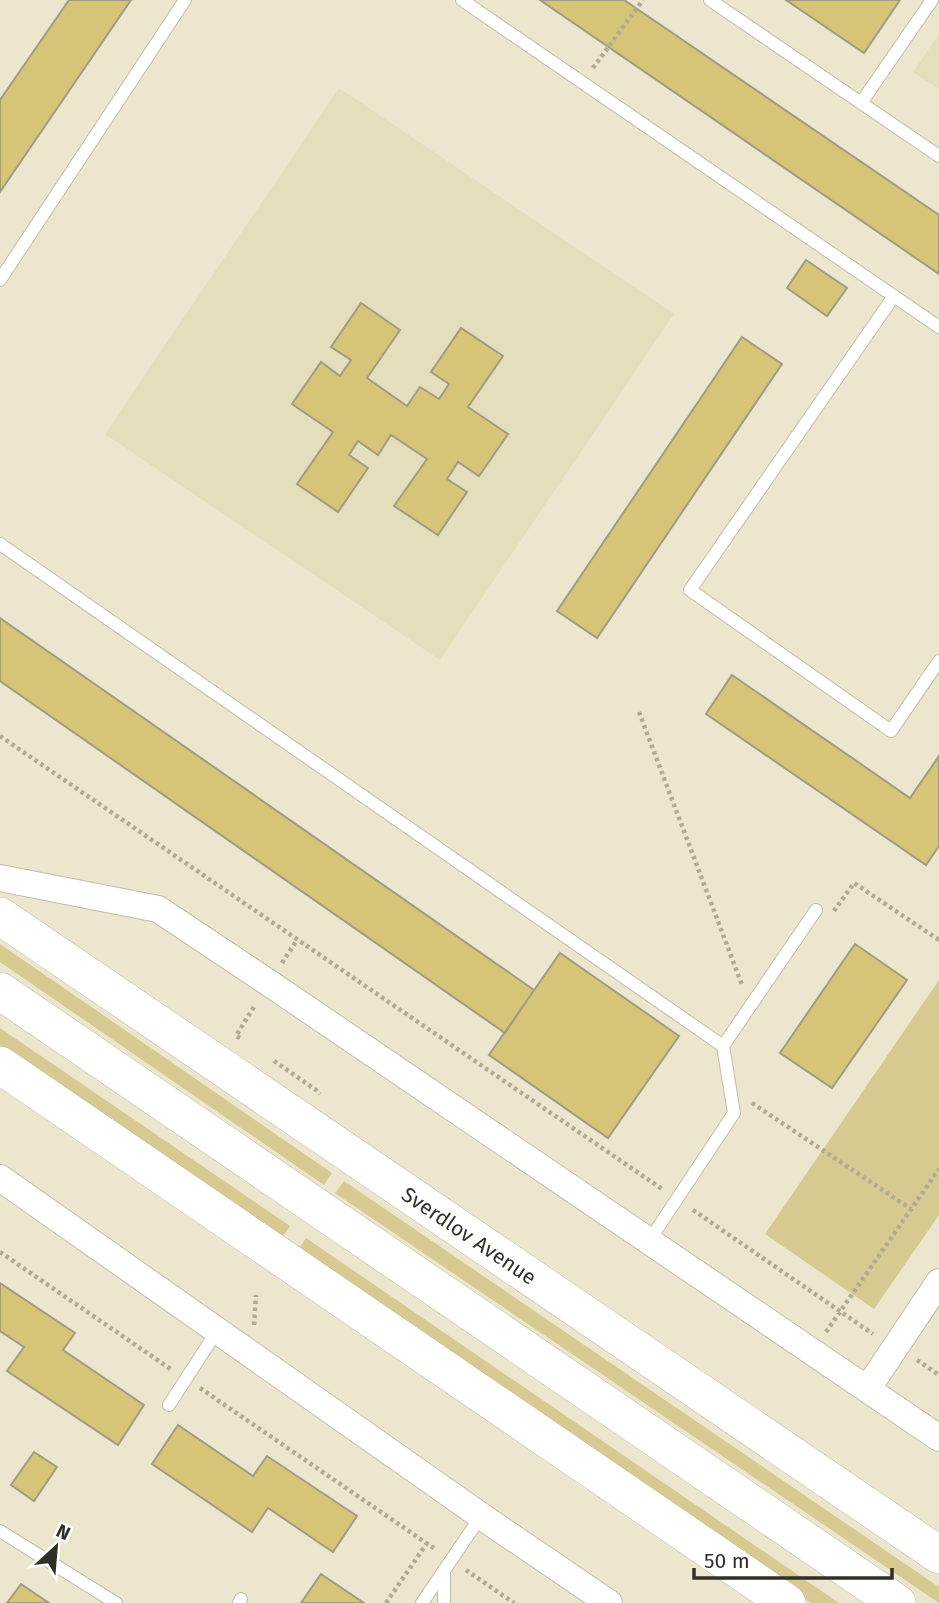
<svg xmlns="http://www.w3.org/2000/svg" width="939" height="1603" font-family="'Fira Sans',sans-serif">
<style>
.built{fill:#e5debd}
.green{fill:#d7ca90}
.building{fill:#d6c576;stroke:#a19c85;stroke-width:2}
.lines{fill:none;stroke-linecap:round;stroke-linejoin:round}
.service-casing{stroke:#c2bda5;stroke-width:14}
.minor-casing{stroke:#c2bda5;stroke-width:28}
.secondary-casing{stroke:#c2bda5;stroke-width:38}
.path{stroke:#afab97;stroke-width:4.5;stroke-dasharray:3.5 3.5;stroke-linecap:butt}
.service{stroke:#fff;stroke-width:12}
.minor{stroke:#fff;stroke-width:26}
.secondary{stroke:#fff;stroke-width:37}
.labels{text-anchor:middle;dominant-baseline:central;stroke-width:7;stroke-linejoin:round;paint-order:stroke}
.street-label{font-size:21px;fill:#312f25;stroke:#fff}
</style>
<rect width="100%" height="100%" fill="#ebe6cd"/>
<path class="built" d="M939,34V89L913,72Z
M339,88L674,314L440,660L105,434Z"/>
<path class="green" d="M0,944L332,1173L324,1185L0,962Z
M939,980V1215L874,1309L765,1234Z
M0,1028L290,1226L281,1239L0,1047Z
M344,1181L939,1587V1603L335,1193Z
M306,1238L839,1603H811L297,1251Z"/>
<path class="building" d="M69,0H131L0,192V100Z
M540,0H624L939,215V274Z
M786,0H900L864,53Z
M806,260L847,288L827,316L787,288Z
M361,303L400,330L367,378L407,406L420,387L439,399L449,384L431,372L461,328L503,356L468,407L508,434L479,476L458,462L447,479L467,492L438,535L394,506L427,459L391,435L378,455L358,441L349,455L368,468L338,512L297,484L333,432L292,404L321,362L340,376L351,360L331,347Z
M742,337L782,364L597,638L557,611Z
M0,618L534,990L505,1033L0,681Z
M732,675L910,798L939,756V846L926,865L706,714Z
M855,944L907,980L832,1088L780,1053Z
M560,953L679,1036L608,1138L489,1055Z
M0,1283L75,1333L63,1350L144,1405L118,1445L7,1371L24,1347L0,1331Z
M178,1425L253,1476L267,1456L357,1516L333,1552L268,1508L252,1532L152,1464Z
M34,1452L57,1467L34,1501L11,1485Z
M321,1574L364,1603H301Z
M21,1584L49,1603H7Z"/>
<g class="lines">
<g class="service-casing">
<path id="service" d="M462,0L939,327
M710,0L939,156
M861,103L932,0
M0,280L185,0
M894,296L690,590L891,731L939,661
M0,544L723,1046L734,1113L649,1241
M723,1046L816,910
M169,1405L217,1331
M0,1531L116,1603
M444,1570V1603
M239,1603L241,1599
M422,1603L481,1516"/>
</g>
<g class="minor-casing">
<path id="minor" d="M0,878L158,909L269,983L939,1438
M0,1178L481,1516L609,1603
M868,1388L939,1282"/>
</g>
<g class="secondary-casing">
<path id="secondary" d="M0,916L939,1555
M0,991L897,1603
M0,1065L787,1603"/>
</g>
<path class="path" d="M593,68L643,0
M639,712L742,985
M0,736L662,1189
M834,911L854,883L939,940
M282,963L297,940
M240,1038L236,1036L255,1005
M274,1061L316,1090L320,1094
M752,1103L911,1209
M693,1210L873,1334
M0,1252L172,1370
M254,1325L256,1295
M826,1332L939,1169
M917,1360L939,1375
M200,1388L435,1549
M466,1570L514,1603
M386,1603L427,1543"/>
<use href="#service" class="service"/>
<use href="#minor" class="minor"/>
<use href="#secondary" class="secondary"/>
</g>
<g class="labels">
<g class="street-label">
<text transform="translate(469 1236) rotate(34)">Sverdlov Avenue</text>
</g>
</g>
<g transform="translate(56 1547) rotate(26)" stroke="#ffffff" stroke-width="5" paint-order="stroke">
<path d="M0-5L12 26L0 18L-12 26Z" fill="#312f25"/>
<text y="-10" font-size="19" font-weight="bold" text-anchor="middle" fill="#312f25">N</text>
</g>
<path d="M694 1568v10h198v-10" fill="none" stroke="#312f25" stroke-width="3.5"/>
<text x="704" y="1568" font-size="21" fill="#312f25" stroke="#ffffff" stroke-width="5" paint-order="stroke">50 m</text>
</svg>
